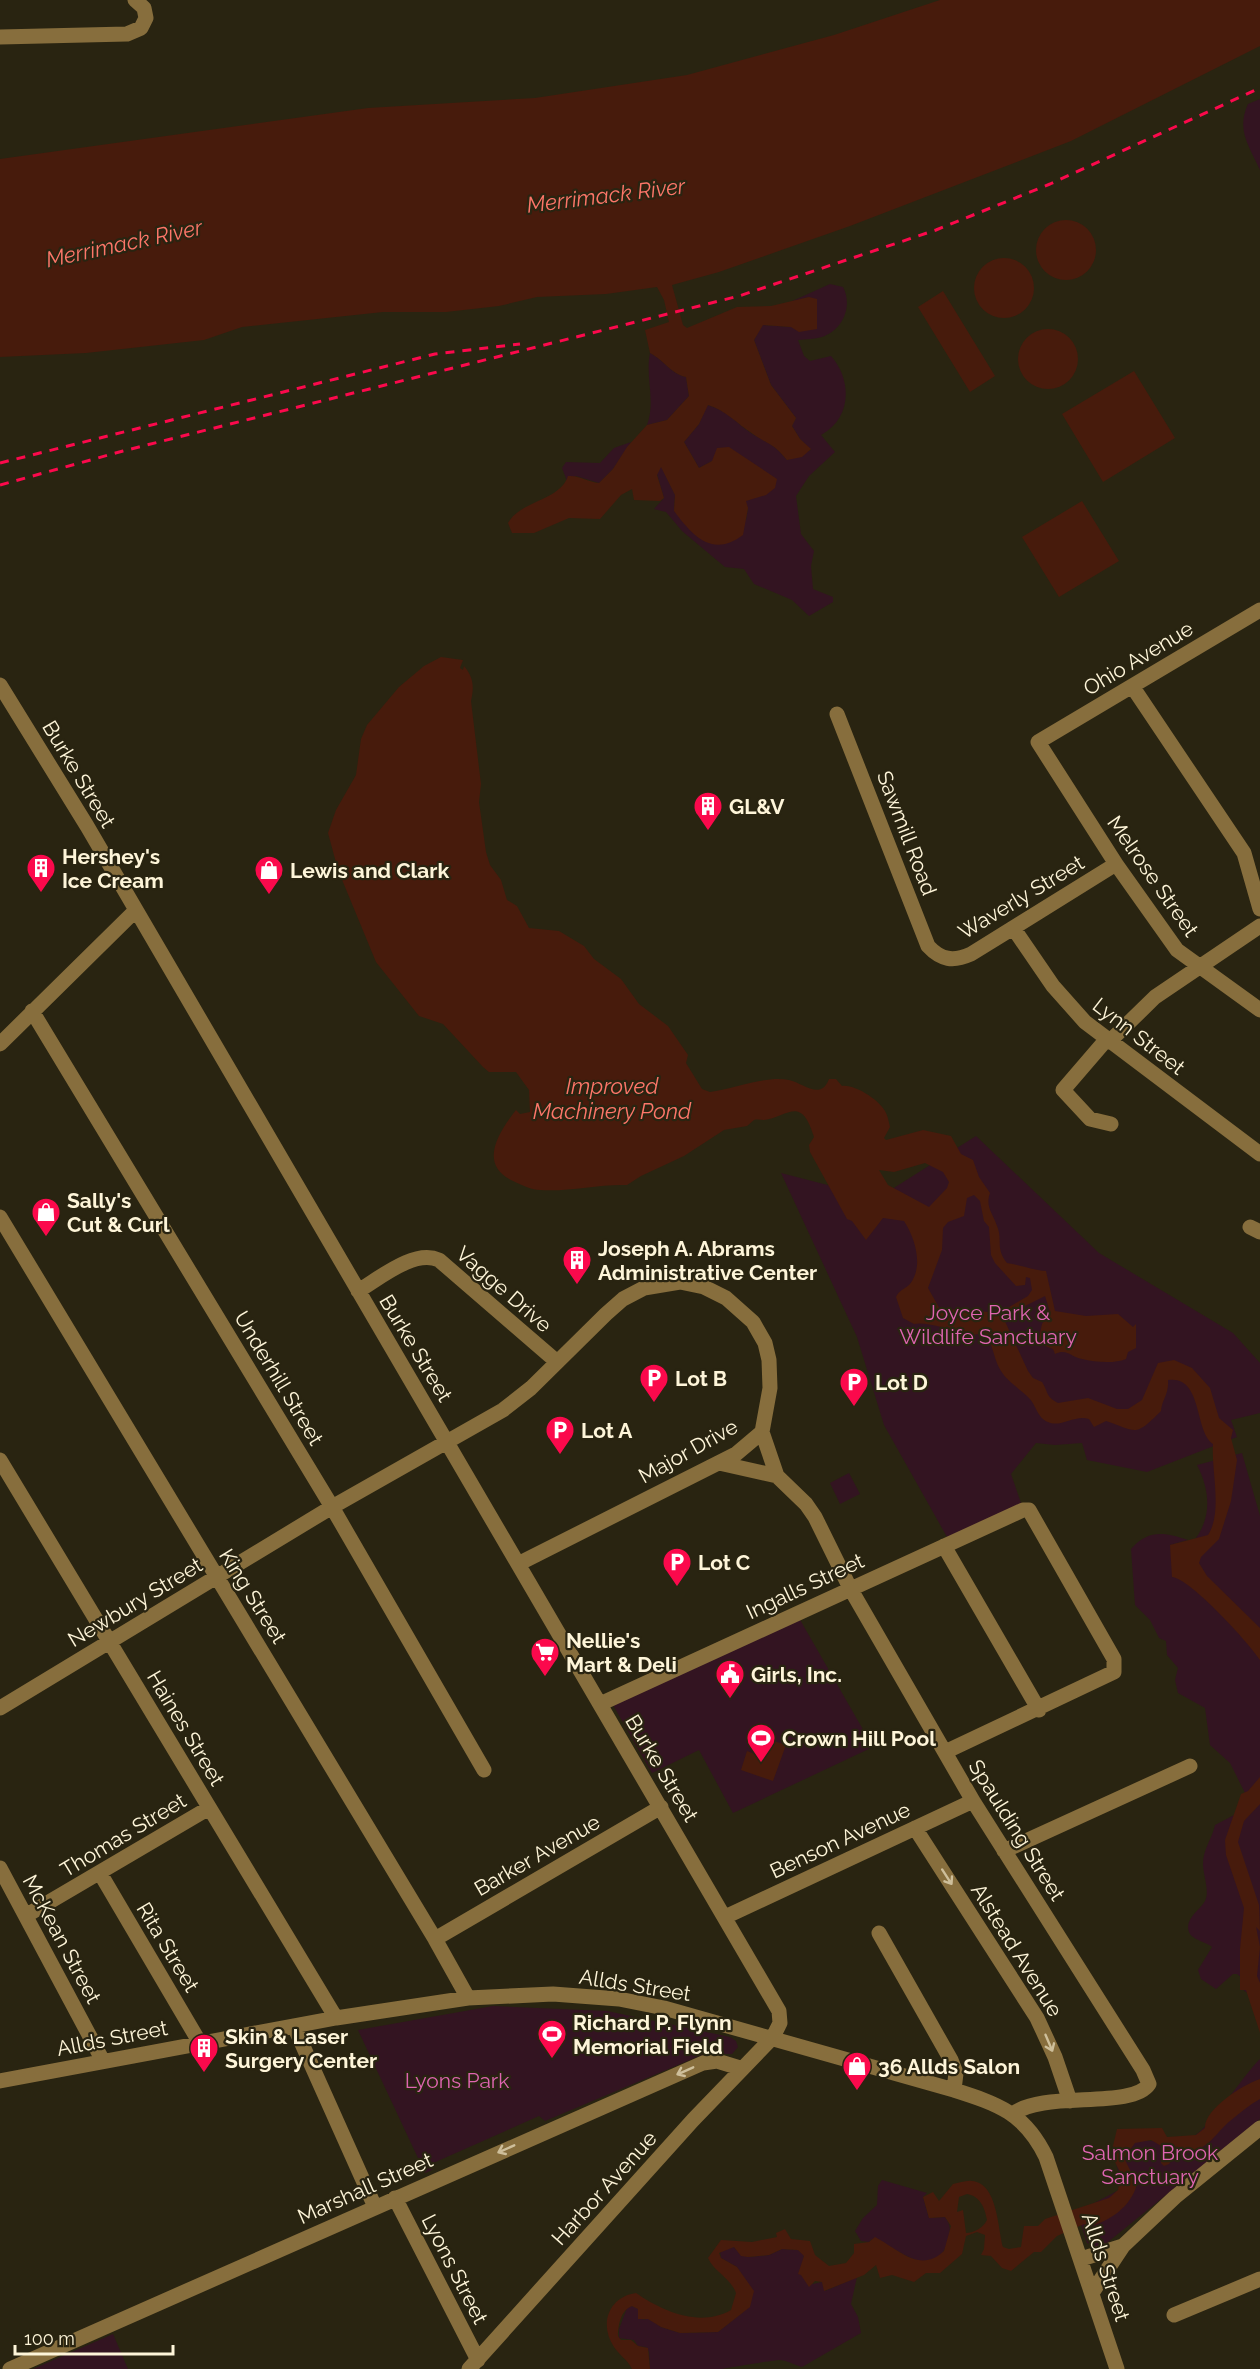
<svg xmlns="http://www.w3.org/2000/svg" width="1260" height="2369" font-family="Raleway,sans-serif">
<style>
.green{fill:#331421}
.water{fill:#471b0c;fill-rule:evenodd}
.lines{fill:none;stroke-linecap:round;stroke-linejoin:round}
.minor{stroke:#876e3d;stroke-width:15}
.rail{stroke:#fb094c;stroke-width:3;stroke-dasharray:9 8;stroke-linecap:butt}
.oneway{stroke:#cebf9b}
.labels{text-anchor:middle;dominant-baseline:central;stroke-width:4.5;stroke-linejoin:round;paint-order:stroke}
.street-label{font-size:21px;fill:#fef5d9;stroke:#292411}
.poi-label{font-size:21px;font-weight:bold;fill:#fef5d9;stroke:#292411;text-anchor:start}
.park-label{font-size:21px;fill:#df65b1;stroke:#292411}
.water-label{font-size:22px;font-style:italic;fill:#fd7669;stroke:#292411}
</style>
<rect width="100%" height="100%" fill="#292411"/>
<path class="green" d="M1260,99V170C1249,146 1236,130 1248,104Z
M830,284L843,287C853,306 843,330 822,337C815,339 806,339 798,340L804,356L810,361L831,356C853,381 851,419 821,435L835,452L809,476L796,496L801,534L814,551L811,566L813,589L833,597V602L809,616L792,600L754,584L744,569L725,567L682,531L666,512L654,509L664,498L657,474L661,466L675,495L674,511L746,520L748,508L712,461L699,468L684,442L699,424L707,405C731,412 735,423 754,435C770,444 775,445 787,460L811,450L800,439L792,426L796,418L771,385L754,340L762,325L791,327L809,297L790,302Z
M650,353C665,361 670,373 686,377L689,396L667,420L647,425C656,401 645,377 650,353Z
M631,442L613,469L599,483L576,476L567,481L562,468L566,462L600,463L614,448Z
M976,1136L1099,1253L1233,1333L1260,1363V1413L1231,1420L1237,1437L1147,1472L1087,1460L1082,1443L1055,1445L1036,1443L1011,1474L1022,1506L947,1537L884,1425L857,1337L781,1173L878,1198Z
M1242,1453L1260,1516V2022L1250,1995L1242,1989L1241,1977L1237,1974H1233L1216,1989L1201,1979L1198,1970L1212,1947C1207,1942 1192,1940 1189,1932C1184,1919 1200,1910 1205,1901C1210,1891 1203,1875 1203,1864C1203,1849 1212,1839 1215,1825L1236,1814L1245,1793L1230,1763L1210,1745L1205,1708L1178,1693L1175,1680L1178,1668L1167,1655L1166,1641L1159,1638L1150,1620L1135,1605L1131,1549C1148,1529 1165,1532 1188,1540L1170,1545L1192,1543C1212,1520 1211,1492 1197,1465Z
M849,1473L860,1494L840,1504L830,1483Z
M799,1618L873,1747L733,1813L699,1750L652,1773L613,1705Z
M493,2006L607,2011L730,2037L736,2041L738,2047L732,2054H704L545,2121L539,2116L431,2164L432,2170L425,2173L358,2030Z
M1260,2059V2119L1103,2246L1096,2247L1087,2243L1077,2212L1119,2190C1124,2173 1108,2155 1116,2141C1139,2140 1168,2143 1190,2138C1206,2134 1244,2074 1260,2059Z
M882,2180L927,2193L923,2197L929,2218L945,2217C952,2227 950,2231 947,2243C934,2285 894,2244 872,2239L869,2242L861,2241L855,2231L863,2218L877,2205L878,2186Z
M734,2247L741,2255L749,2257L769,2255L782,2249L798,2250L804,2255L801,2275L813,2284L822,2282L825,2291L857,2277L851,2304L858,2317L861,2333L802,2367C795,2365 786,2360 779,2360C775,2360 726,2368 723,2369H650L649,2352L646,2347L638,2346L634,2340L619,2338V2329L627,2308L632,2306L638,2309L643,2320L648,2318L661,2327L680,2333L718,2332L743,2312L751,2290L737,2267L721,2258L720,2251Z
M113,2334L128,2369H33Z"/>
<path class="water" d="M940,0H1260V46L1071,141L850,226L719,272L672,285L683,325L687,328L737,307L771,306L809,297L817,299V329L799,332L791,327L763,325L754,340L771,385L796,418L792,426L800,439L811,449L802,457L787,460C772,442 770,446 753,434C736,423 727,411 708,405L699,424L684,442L699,468L712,461L717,448L729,447L777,479L775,488L766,495L746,501L748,508L743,535C712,558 693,536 674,511L675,495L661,467L657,475L664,498L660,501L634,500L632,489L621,495L600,519L569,518L534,533H512L508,523C521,500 560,501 568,476C579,475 588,482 599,483L613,469L627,447L647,425L667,420L689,396L686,377C670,373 665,361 650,353L645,330L669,322L664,300L657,287L606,294L537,297L499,306L446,312H383L242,327L204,340L86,353L0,357V159L368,108L535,98L687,75L834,35Z
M1036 250a30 30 0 1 1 60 0a30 30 0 1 1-60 0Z
M974 288a30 30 0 1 1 60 0a30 30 0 1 1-60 0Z
M943,291L995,376L970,392L918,307Z
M1018 359a30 30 0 1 1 60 0a30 30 0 1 1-60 0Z
M1134,371L1175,438L1103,482L1062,414Z
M1082,501L1119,561L1059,597L1022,537Z
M441,657L463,660L460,668L463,670L464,666C474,678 474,687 471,701L481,784L479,802L486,852L490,865L501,880L507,900L517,906L529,928L559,931L584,946L594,959L621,979L639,1004L668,1026L688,1055L686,1063L702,1089L710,1092C733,1089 767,1075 789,1080C803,1083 821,1101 829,1079H836L842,1086C855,1084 881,1101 886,1113C888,1117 889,1123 890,1127L884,1138L886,1140L923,1130L951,1136L961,1154L973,1160L979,1177L990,1193C985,1207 993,1213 997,1226C1003,1240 995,1248 1007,1263C1021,1265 1032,1270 1046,1271L1055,1311L1086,1316L1118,1314L1133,1327L1136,1324V1348L1128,1352L1126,1359C1114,1364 1095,1362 1082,1359C1071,1357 1067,1348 1055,1354L1053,1349L1038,1343L1042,1324L1050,1312L1045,1296L1003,1317L1028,1371L1033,1378L1042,1382C1049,1393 1045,1396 1058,1403L1088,1398L1117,1409H1128L1142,1400L1158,1363L1174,1360L1192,1368L1210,1388L1219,1418L1233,1430L1231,1438L1237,1460L1231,1501L1219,1539L1201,1557L1199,1563L1207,1576L1260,1628V1660C1250,1644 1190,1578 1172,1577L1170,1545L1208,1535C1223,1512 1211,1470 1213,1444C1194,1431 1203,1375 1168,1380C1169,1395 1162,1399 1161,1411C1135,1437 1138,1432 1106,1421L1094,1427L1089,1419C1075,1414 1061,1428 1048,1422C1037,1418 1036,1404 1028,1397C1020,1389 1007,1381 1001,1371C993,1358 995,1348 984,1333L967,1336L963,1330C947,1330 925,1321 914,1324L903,1318L896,1297C899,1290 905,1289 910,1284C924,1266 915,1238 904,1221L883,1218L866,1240L852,1221L847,1219L810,1152L809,1145L814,1137C801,1094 788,1117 764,1120C761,1120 758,1119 754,1120L747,1126L724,1130L684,1156L641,1176L627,1185C598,1184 569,1192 540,1190C532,1190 521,1185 513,1181C478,1165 498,1133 516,1110L520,1114L530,1112L529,1090L516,1072H489L483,1067L443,1024L419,1016L376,962L338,870L328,833L336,810L356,775L361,739L367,725L399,687L424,666ZM925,1163L943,1172L949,1182L947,1188L929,1207L888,1185L879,1170L894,1172ZM974,1195L980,1201L984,1221L989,1227L991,1255L995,1263L1016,1286L1025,1285L1026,1277L1030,1278L1032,1290L1028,1296L999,1313L957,1309L941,1311L928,1288L942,1250L943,1228L948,1222L964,1216L967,1198Z
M771,1740L786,1745L773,1781L741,1770L747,1751L765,1758Z
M1260,1777V1804L1244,1821L1238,1842L1259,1905L1260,1931L1256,1927L1260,1947L1257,1976L1260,1983V2033L1246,1990H1240V1949L1244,1908L1226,1855L1225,1840L1241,1794L1248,1791Z
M1260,2079V2099C1249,2105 1240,2113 1230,2121C1215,2133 1204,2158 1180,2148L1169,2164L1164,2166L1161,2163L1163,2147L1151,2140L1135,2143L1124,2158L1137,2184C1131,2207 1110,2221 1088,2227L1084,2224L1057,2236L1041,2252H1034L1011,2271L1002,2268L991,2256L981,2255L984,2249L985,2235L977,2232L966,2236L962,2254L940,2273H926L914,2282L892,2275L880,2278L876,2265L864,2275L824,2291L822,2282L815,2281L809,2287L801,2275L798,2274L804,2256L798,2250L782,2249L769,2255L748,2257L741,2256L734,2247L719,2253L721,2258L737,2267L754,2291L750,2307L718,2332L680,2333L661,2327L648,2319H638V2309L632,2306C621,2310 618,2325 618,2336L621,2340H631L638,2346L648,2348L650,2369H632C627,2359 620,2356 614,2347C599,2325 608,2297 636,2293C662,2311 700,2328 731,2310L736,2293C730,2277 714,2272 708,2258L721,2240L752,2242L777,2237L776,2233L785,2229L791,2239L810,2241L815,2255L829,2266L846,2263L854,2253V2244L869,2242L875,2237C898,2249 920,2274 944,2251L951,2226L945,2217L929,2218L923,2197L933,2192L939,2201L953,2184C959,2183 967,2180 972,2181C998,2183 998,2230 1003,2247L1009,2249L1021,2247L1024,2226H1038L1045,2219L1109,2198L1118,2190L1121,2174L1111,2154L1117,2129L1162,2128L1167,2137L1196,2135L1205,2128C1204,2109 1244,2084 1260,2079ZM967,2194C980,2196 985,2208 987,2220C984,2227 974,2233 966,2233L963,2210L957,2212L959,2197Z"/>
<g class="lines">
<path class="minor" d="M0,37L127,34L141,28L146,18L144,8L135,0
M1260,610L1038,742L1116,864L1177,950L1260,1010
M0,685L87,826L779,2011L780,2023L773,2037L693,2120L469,2369
M1132,686L1244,853L1260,909
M837,714L928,946C941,960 953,962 971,954L1116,864
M1014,929L1053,986L1085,1022L1260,1154
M32,1011L332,1507L484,1770
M1106,1040L1063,1090L1090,1119L1111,1124
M1109,1042L1155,997L1260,926
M0,1044L136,910
M0,1217L435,1939L468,1998
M1250,1227L1260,1232
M358,1291C380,1278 414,1249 439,1260L556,1361
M0,1460L336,2018
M719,1463L777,1476L762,1432
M777,1476L806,1504L815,1517L850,1588L973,1801L1143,2070L1149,2084C1132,2110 1043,2090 1013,2114
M944,1546L1039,1710
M600,1704L1023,1510H1029L1114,1659V1672L945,1752
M0,1708L332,1507L503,1410L531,1388L606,1314L623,1299L644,1288L680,1282L704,1287L726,1298L753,1322L765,1343L769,1360L770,1388L762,1432L736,1454L518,1564
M915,1828L1037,2018L1055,2057L1070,2101
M1004,1851L1190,1766
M0,1868L103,2061
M100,1873L200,2043
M27,1915L209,1808
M725,1917L973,1801
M879,1933L951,2060L956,2073L954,2090
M435,1939L661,1807
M294,2026L375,2207
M0,2081L336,2018L468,1998L553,1994L619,1999L664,2008L954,2090C998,2104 1025,2113 1046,2157L1117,2369
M395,2198L478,2360
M1081,2259L1123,2246
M1092,2293L1123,2246L1175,2197L1260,2128
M1174,2315L1260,2279
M10,2369L703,2063L717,2061L740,2068"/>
<path class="rail" d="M0,463L435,354L520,344
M0,485L123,451L739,296L936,230L1050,184L1260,88"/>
</g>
<defs><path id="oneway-shaft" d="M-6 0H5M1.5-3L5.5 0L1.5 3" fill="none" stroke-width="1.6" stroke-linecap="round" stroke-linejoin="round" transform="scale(1.5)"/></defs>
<g class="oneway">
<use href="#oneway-shaft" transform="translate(947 1877) rotate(57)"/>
<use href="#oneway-shaft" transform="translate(1049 2043) rotate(67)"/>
<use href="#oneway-shaft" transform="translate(685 2071) rotate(156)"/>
<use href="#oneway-shaft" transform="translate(506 2149) rotate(156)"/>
</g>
<defs>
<g id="building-pin" transform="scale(1.5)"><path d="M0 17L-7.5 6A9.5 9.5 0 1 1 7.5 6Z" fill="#fb094c" stroke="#292411"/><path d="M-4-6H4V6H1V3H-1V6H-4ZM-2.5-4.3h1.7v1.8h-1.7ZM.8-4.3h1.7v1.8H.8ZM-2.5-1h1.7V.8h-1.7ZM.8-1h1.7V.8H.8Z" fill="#fff"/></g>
<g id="shop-pin" transform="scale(1.5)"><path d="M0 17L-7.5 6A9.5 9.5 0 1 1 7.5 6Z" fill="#fb094c" stroke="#292411"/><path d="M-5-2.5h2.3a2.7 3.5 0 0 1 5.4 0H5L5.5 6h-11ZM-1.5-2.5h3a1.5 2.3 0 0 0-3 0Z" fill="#fff"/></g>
<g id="parking-pin" transform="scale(1.5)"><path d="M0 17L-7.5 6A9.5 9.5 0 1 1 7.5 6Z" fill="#fb094c" stroke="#292411"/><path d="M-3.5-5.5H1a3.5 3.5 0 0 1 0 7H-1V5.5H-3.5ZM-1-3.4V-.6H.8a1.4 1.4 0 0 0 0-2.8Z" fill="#fff"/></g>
<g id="supermarket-pin" transform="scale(1.5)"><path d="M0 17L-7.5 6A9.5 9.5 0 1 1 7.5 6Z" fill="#fb094c" stroke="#292411"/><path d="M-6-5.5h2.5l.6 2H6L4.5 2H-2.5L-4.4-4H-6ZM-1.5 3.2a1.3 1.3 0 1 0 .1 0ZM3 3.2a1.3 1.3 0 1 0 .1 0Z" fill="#fff"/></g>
<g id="civic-pin" transform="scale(1.5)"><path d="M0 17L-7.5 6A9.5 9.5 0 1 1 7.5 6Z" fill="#fb094c" stroke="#292411"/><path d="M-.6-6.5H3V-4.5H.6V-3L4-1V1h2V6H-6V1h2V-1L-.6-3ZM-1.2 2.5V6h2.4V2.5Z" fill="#fff"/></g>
<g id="stadium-pin" transform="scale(1.5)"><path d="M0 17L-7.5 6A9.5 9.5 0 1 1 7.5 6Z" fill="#fb094c" stroke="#292411"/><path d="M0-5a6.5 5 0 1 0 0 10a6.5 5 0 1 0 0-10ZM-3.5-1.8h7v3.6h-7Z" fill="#fff"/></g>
</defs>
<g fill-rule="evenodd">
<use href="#building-pin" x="708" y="806"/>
<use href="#building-pin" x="41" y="868"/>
<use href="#shop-pin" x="269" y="870"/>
<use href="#shop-pin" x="46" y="1212"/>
<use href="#building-pin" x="577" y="1260"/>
<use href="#parking-pin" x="654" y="1378"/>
<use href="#parking-pin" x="854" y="1382"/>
<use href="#parking-pin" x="560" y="1430"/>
<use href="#parking-pin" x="677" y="1562"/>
<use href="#supermarket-pin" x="545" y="1652"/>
<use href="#civic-pin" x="730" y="1674"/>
<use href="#stadium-pin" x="761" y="1738"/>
<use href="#stadium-pin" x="552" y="2034"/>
<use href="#building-pin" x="204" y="2048"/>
<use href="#shop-pin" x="857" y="2066"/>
</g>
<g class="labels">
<g class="street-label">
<text transform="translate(1138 658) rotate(-31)">Ohio Avenue</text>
<text transform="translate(79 774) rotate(59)">Burke Street</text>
<text transform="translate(907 833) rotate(69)">Sawmill Road</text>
<text transform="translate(1153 876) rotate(55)">Melrose Street</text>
<text transform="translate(1021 897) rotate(-31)">Waverly Street</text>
<text transform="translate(1139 1036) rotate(38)">Lynn Street</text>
<text transform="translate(504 1289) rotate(41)">Vagge Drive</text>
<text transform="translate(416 1348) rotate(59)">Burke Street</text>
<text transform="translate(279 1378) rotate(59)">Underhill Street</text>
<text transform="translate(688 1451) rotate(-29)">Major Drive</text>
<text transform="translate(805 1586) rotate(-25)">Ingalls Street</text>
<text transform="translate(253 1596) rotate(58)">King Street</text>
<text transform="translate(135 1602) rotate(-31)">Newbury Street</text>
<text transform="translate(186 1728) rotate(59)">Haines Street</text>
<text transform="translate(662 1768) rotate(59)">Burke Street</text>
<text transform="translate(1017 1830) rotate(58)">Spaulding Street</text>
<text transform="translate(123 1835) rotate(-31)">Thomas Street</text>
<text transform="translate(840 1840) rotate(-25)">Benson Avenue</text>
<text transform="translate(537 1855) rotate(-30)">Barker Avenue</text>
<text transform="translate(62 1939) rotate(62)">McKean Street</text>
<text transform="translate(168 1947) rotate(59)">Rita Street</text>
<text transform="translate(1017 1950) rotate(58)">Alstead Avenue</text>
<text transform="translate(635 1985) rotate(9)">Allds Street</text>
<text transform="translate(112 2038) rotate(-11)">Allds Street</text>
<text transform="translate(365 2188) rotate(-24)">Marshall Street</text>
<text transform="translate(604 2188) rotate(-48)">Harbor Avenue</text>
<text transform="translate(1106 2267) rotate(72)">Allds Street</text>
<text transform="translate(455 2269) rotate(63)">Lyons Street</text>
</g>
<g class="poi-label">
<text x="729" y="806">GL&amp;V</text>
<text x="62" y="856">Hershey's<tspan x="62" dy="24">Ice Cream</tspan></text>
<text x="290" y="870">Lewis and Clark</text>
<text x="67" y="1200">Sally's<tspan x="67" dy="24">Cut &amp; Curl</tspan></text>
<text x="598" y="1248">Joseph A. Abrams<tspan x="598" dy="24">Administrative Center</tspan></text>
<text x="675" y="1378">Lot B</text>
<text x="875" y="1382">Lot D</text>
<text x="581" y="1430">Lot A</text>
<text x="698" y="1562">Lot C</text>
<text x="566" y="1640">Nellie's<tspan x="566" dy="24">Mart &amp; Deli</tspan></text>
<text x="751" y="1674">Girls, Inc.</text>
<text x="782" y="1738">Crown Hill Pool</text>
<text x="573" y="2022">Richard P. Flynn<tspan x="573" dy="24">Memorial Field</tspan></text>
<text x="225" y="2036">Skin &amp; Laser<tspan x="225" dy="24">Surgery Center</tspan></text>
<text x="878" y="2066">36 Allds Salon</text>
</g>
<g class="park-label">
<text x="988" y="1312">Joyce Park &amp;<tspan x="988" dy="24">Wildlife Sanctuary</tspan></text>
<text x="457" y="2080">Lyons Park</text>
<text x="1150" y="2152">Salmon Brook<tspan x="1150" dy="24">Sanctuary</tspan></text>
</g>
<g class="water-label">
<text transform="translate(606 195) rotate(-7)">Merrimack River</text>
<text transform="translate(124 243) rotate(-12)">Merrimack River</text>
<text x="612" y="1086">Improved<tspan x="612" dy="25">Machinery Pond</tspan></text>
</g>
</g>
<path d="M15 2345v9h158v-9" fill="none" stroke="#fef5d9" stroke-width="3"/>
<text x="24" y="2345" font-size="18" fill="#fef5d9" stroke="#292411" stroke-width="4.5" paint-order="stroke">100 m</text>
</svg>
